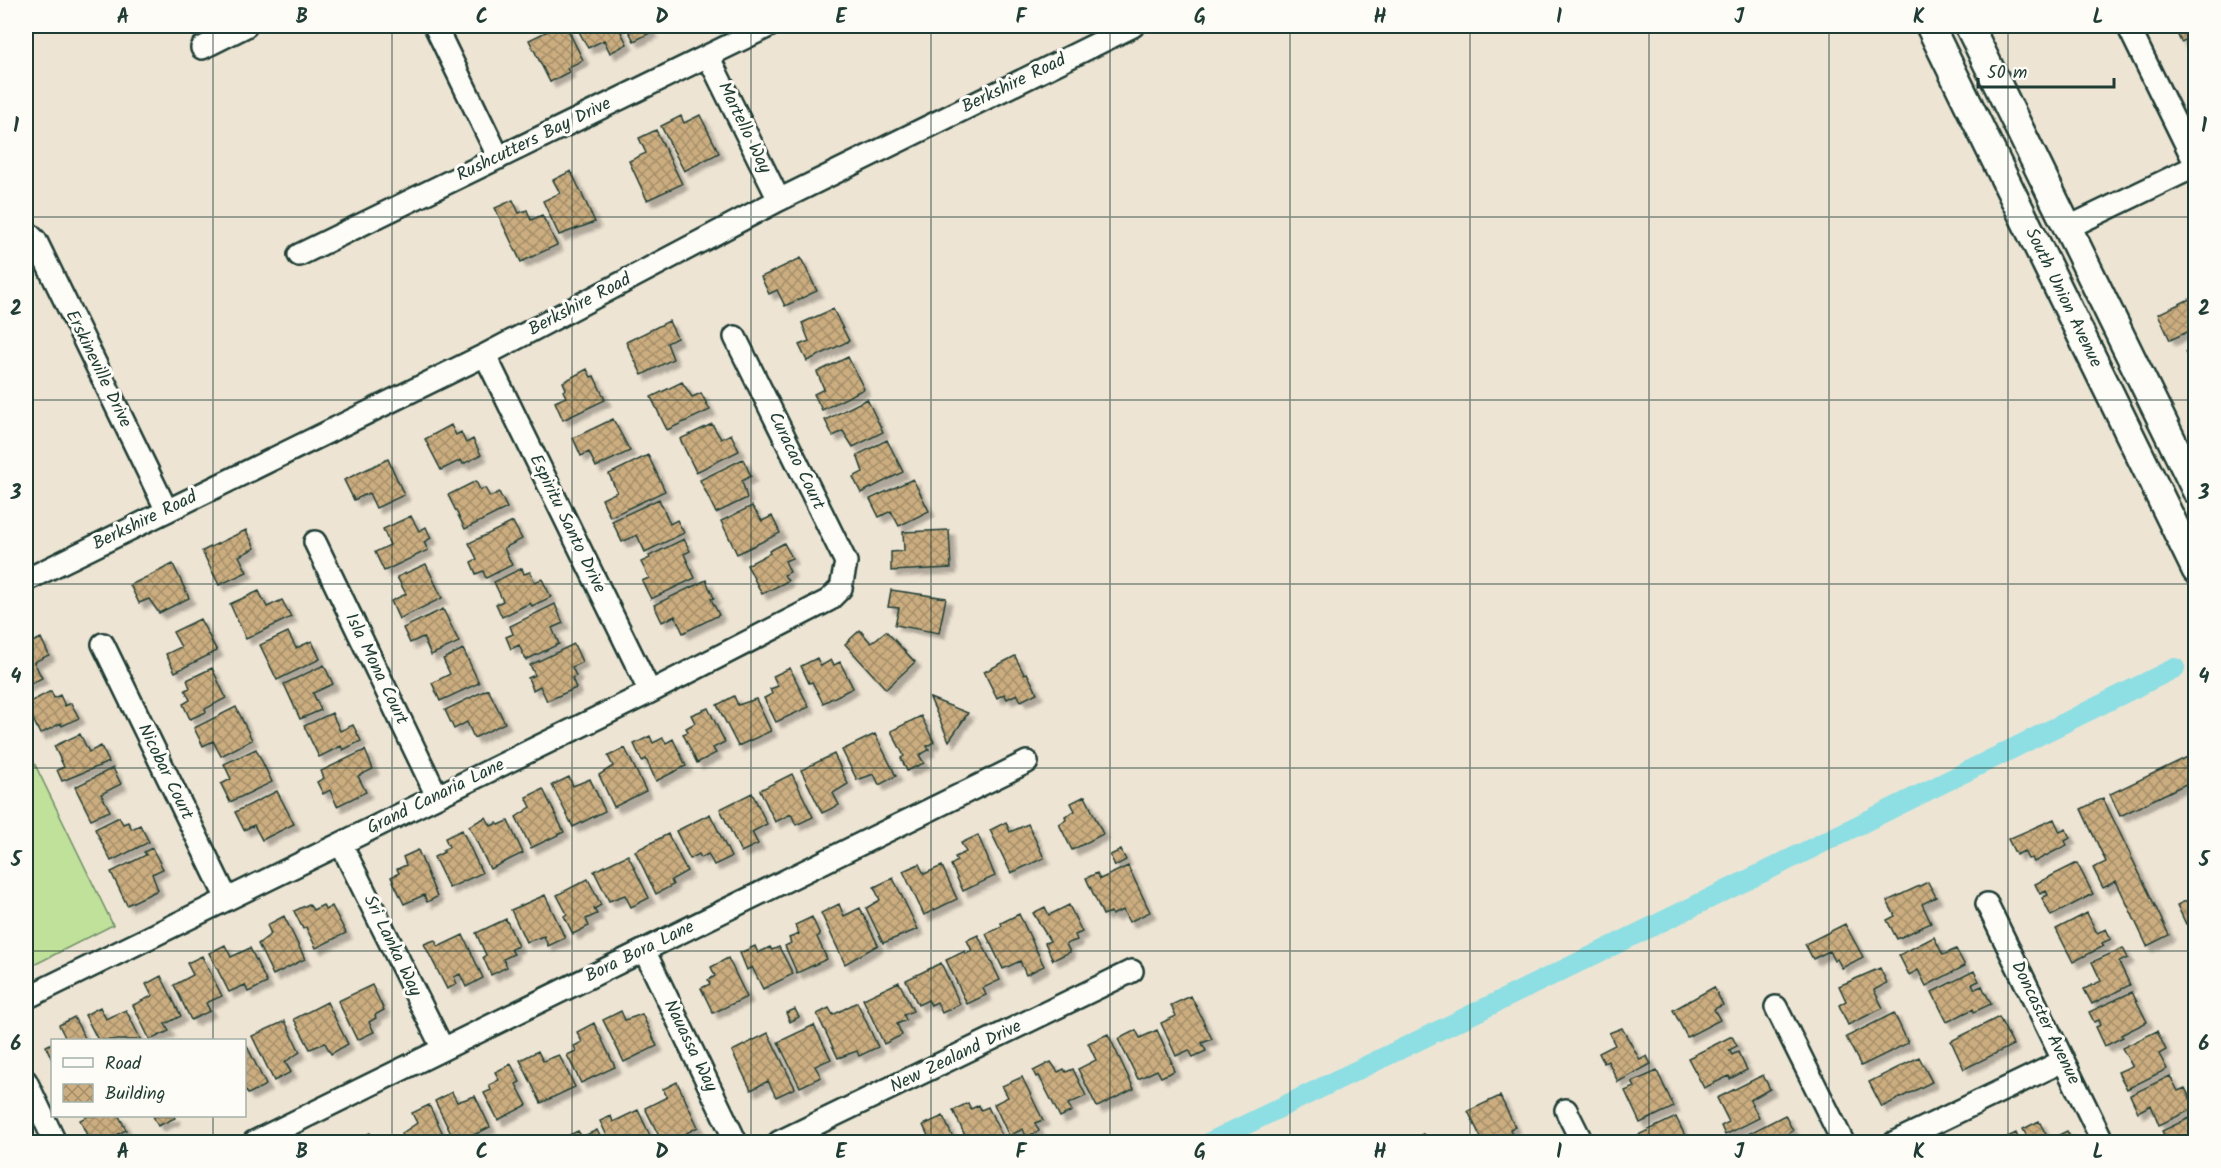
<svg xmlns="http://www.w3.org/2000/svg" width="2221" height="1168" font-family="Kalam,sans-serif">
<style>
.grass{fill:#bfe19a;stroke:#6f8f67;stroke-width:1.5}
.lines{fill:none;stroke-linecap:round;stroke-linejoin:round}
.canal{stroke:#8ddfe3;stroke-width:20}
.building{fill:url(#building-cross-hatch);stroke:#1f3d34;stroke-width:1.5;filter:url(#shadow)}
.minor-casing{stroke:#1f3d34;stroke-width:26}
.major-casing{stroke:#1f3d34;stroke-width:32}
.minor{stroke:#fdfcf7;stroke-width:21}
.major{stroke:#fdfcf7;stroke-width:27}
.grid{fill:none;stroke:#1f3d34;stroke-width:1.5;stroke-opacity:0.55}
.labels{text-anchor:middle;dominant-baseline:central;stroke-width:6;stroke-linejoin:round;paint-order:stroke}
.street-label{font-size:18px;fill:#1f3d34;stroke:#fdfcf7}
.neatline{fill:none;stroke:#1f3d34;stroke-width:2}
.grid-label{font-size:20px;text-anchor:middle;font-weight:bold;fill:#1f3d34}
</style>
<defs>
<pattern id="building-cross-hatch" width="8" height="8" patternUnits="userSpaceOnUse" patternTransform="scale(1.5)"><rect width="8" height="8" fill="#cbad7f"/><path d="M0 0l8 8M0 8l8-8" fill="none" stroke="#a48e69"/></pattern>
<filter id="shadow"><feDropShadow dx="5.5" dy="5.5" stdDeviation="1.5" flood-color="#0004"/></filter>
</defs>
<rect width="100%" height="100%" fill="#eee4d3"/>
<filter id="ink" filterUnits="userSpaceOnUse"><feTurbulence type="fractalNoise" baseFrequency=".0167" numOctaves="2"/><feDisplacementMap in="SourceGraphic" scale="12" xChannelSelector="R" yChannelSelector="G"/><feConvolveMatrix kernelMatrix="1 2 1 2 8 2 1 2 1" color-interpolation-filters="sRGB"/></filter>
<g filter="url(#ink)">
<path class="grass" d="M26,746L113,925L26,969Z"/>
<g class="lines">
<path class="canal" d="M1210,1142L1768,870L2175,668"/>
</g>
<path class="building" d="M558,26H566L583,60L567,68L569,72L550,82L529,40Z
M576,26H618L627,44L610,53L604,40L588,48Z
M626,26H649L652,32L634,41Z
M2186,26H2196V35L2181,42L2176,31Z
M700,115L719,153L684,171L661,126L681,116L684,123Z
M656,130L682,184L647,200L629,161L646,153L639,138Z
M571,171L595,222L559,235L543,201L560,193L553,180Z
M513,200L519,213L527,210L531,220L542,215L557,245L521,262L495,208Z
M801,258L817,291L785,306L777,290L769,294L761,277Z
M2196,296V328L2170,340L2158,314Z
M833,309L849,341L807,361L799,345L809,341L802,323Z
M669,321L677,338L667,343L673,359L642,375L626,342Z
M2196,346V372L2185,352Z
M848,357L864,389L822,410L814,394L824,389L817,372Z
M587,369L591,377L594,376L605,400L563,420L555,402L566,397L563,391L566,389L563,382Z
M682,382L692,397L701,393L710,410L667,430L651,397Z
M867,399L883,432L853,447L843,431L833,436L825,420Z
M613,419L630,451L596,467L589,452L581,456L573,438Z
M712,424L721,439L731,434L739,451L696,472L680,439Z
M451,425L456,435L461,432L466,443L473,439L481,455L463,464L461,460L441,470L425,439Z
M887,440L903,472L861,493L853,477L863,472L857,455Z
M648,455L665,491L610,517L602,499L617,492L609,474Z
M388,459L404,495L376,508L369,493L354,500L344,480Z
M743,459L751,476L742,481L747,498L716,513L700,480Z
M913,479L929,511L899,526L891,511L879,517L870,499Z
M476,481L480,490L485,488L490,497L499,492L507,508L465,529L448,495Z
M659,499L670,524L677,520L684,533L645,552L637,535L622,542L612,521Z
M752,506L762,521L772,516L780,533L737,554L721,521Z
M411,516L419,531L426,527L431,538L424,542L428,550L384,571L375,552L390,545L383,529Z
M513,522L522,539L504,548L512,565L486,578L483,571L476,574L471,562L477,559L469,543Z
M246,530L255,548L239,556L247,572L219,585L202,551Z
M949,530L951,568L891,571V552L904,551L903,532Z
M684,539L690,551L684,554L695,578L651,599L642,581L649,578L641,562L650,558L649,556Z
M784,543L792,558L785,561L790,572L784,575L788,581L762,594L747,565L770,553L769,551Z
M173,564L189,598L159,613L149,599L139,603L130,585Z
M426,564L442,598L399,619L391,601L406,594L397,577Z
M522,568L524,574L530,572L535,582L542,579L551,597L532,606L530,603L502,617L496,604L503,601L494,582Z
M706,580L714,598L711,599L719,615L683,633L675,616L662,622L654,605Z
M891,590L946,598L939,633L895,625L899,608L888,607Z
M259,591L267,607L282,600L291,617L246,639L230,604Z
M555,604L563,623L552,628L559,644L526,660L519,645L511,649L506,637L513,634L510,626Z
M443,609L459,642L431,655L423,637L410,643L403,628Z
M200,619L217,651L175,672L166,654L181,647L173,632Z
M860,630L871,643L886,631L915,662L886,689L845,644Z
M288,632L296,648L312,641L320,659L277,680L260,645Z
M41,638L49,655L34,662L42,678L26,686V645Z
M574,644L582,662L572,667L576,676L572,678L576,688L547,701L540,686L533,690L528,678L535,675L530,665Z
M463,649L479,683L440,701L432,683L450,674L443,659Z
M1015,656L1024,674L1027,673L1037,693L1021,701L1017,694L1007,699L1004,694L997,698L984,672Z
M817,658L821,666L831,660L834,665L840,662L853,688L823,703L812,682L809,683L801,666Z
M324,665L333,684L313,693L321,710L300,719L284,684Z
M212,668L226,698L205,709L206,712L190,719L183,704L190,700L185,690L190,688L187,680Z
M790,668L809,707L776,722L764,698L772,694L770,689L778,686L773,676Z
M488,689L505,723L474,738L467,722L454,729L445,710Z
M51,691L54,698L60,695L65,706L71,703L79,718L62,726L61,723L40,734L26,704Z
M734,696L738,705L756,699L771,731L738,746L717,705Z
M930,698L968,713L949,741Z
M236,707L252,740L221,756L213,741L203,746L194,728Z
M708,708L725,742L713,748L716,753L697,763L683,734L688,732L686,728L695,723L691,715Z
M332,713L340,731L353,725L361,741L343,750L341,746L319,757L304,726Z
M921,716L934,742L927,746L929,750L919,755L924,763L907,771L901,758L904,756L891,731Z
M80,734L89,752L101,746L109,762L62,781L57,770L64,767L54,746Z
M875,734L896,776L879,785L874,774L857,780L842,750Z
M650,736L653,743L663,738L666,743L673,739L686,766L656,781L646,759L642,761L634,744Z
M625,748L646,791L614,807L599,775L613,766L608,756Z
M256,749L272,782L230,802L221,784L231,779L224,764Z
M365,750L373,769L358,776L366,792L337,806L330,790L323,794L317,782L324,778L321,771Z
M2196,753V779L2120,816L2110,794Z
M834,754L848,784L833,793L839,805L822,813L801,770Z
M113,768L121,784L101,794L110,811L91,819L75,787Z
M792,774L813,817L796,825L791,814L775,822L760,790Z
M569,777L573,786L590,779L605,811L573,827L552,785Z
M543,789L564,832L531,848L516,817L531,807L526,797Z
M277,791L294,824L262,840L254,825L244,830L235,812Z
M752,793L767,824L752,832L758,844L741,852L720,809Z
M1085,796L1103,834L1072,850L1059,824L1066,820L1065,816L1075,811L1071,803Z
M2103,798L2169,935L2147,946L2116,881L2103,888L2093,868L2106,862L2081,809Z
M2196,813V841L2185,819Z
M710,814L731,857L714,865L708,854L701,858L699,854L690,859L676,831Z
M119,817L123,824L128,822L132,829L140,825L149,842L111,861L95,829Z
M486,817L491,826L497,823L499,825L508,821L523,853L490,869L469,826Z
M2054,819L2060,832L2066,829L2070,838L2065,841L2067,845L2034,862L2032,858L2028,859L2024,851L2016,855L2008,839Z
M1006,822L1010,832L1028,824L1044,858L1011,873L990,830Z
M462,830L482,873L449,888L434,857L444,852L442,850L449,847L445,838Z
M668,834L687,871L671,880L673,885L656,894L635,851Z
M978,835L995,876L963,891L951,865L957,861L955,857L966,852L961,843Z
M152,848L163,869L152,874L158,890L127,905L111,872L146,855L144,852Z
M418,850L437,897L427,902L424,895L404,904L391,877L399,873L397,869L406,865L403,857Z
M1121,850L1126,860L1115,866L1110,855Z
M628,855L649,898L631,907L625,895L609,901L594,871Z
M2077,863L2093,894L2051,916L2042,898L2048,895L2046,891L2040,894L2035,884Z
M919,864L924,874L942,866L957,899L924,915L903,871Z
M1128,866L1150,912L1129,922L1123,910L1112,915L1111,912L1103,915L1086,878L1097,873L1100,879Z
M893,878L918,929L883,943L866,908L880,900L874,887Z
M588,879L601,905L594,909L597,914L586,919L589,926L573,934L564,916L567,914L557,895Z
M1928,882L1936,897L1922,904L1931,923L1897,939L1887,920L1895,916L1887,901Z
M545,895L565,938L548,946L544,936L526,942L511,910Z
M2196,896V920L2186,924L2177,905Z
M309,904L313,910L323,905L325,910L332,906L346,933L316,948L306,927L303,929L294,911Z
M839,904L844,916L860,908L878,945L845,964L821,913Z
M1069,905L1082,932L1075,935L1077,940L1066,944L1070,952L1053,960L1045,943L1050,941L1033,913L1045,907L1049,915Z
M2087,913L2097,933L2106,929L2111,939L2102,943L2104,946L2073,962L2056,929Z
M1019,914L1044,966L1026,975L1020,961L1003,969L986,934L1002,926L1001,923Z
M284,916L305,959L273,975L258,944L271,934L267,925Z
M812,917L820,935L817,937L827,959L797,973L785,946L791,943L789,938L799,934L795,925Z
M506,919L518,946L511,949L514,954L503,959L507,967L491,975L483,957L486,955L476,933Z
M1845,924L1863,957L1842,968L1837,959L1834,961L1829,951L1813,959L1805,944Z
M463,935L483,978L466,987L460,974L454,977L457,984L447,989L424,944L435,940L438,947Z
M978,935L1000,980L983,988L986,995L967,1004L946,960L965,951L966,954L972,951L967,940Z
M1934,937L1943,955L1956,949L1965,966L1926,986L1918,970L1909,975L1899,955Z
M225,945L231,957L250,948L267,983L248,992L245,985L229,992L209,953Z
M755,946L758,953L770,947L772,950L779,947L793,974L763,989L752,967L747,970L740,953Z
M2123,948L2128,958L2119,962L2130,985L2092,1004L2084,989L2101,981L2092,962Z
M202,956L222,996L206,1003L210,1011L191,1020L174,985L193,975L187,963Z
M728,958L747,997L713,1013L701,988L710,984L708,980L715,976L711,967Z
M941,963L960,1004L942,1013L937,1002L931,1005L928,1000L918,1005L906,980Z
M1880,968L1887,983L1874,990L1883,1008L1848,1025L1839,1005L1846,1001L1839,986Z
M1974,971L1979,981L1972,984L1975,989L1982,986L1991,1004L1974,1012L1973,1009L1947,1022L1932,992Z
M161,976L181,1016L165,1024L169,1031L150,1040L133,1005L152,996L146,984Z
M899,982L913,1011L904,1015L906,1020L897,1024L902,1035L884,1044L863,999Z
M372,985L384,1010L375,1015L376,1018L369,1022L374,1032L357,1040L338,1001Z
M1714,987L1723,1005L1714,1009L1720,1020L1687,1037L1673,1010Z
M2132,992L2147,1022L2121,1035L2123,1037L2105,1046L2096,1027L2101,1025L2099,1020L2094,1022L2089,1012Z
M1191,996L1212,1039L1202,1043L1206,1051L1193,1057L1189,1050L1176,1056L1161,1023L1176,1016L1171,1005Z
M327,1002L348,1044L331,1054L325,1043L310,1049L294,1019Z
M857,1002L878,1047L859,1056L857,1051L838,1058L817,1014L829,1008L833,1015Z
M100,1007L106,1019L126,1010L141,1040H98L85,1015Z
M795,1009L799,1017L790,1022L786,1013Z
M621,1011L625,1020L642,1014L657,1046L624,1062L603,1020Z
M1894,1013L1908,1043L1861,1066L1846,1037Z
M74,1017L86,1040H58L65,1037L59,1025Z
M1999,1017L2013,1045L1964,1069L1951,1041Z
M285,1021L300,1052L285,1062L291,1072L274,1081L252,1036Z
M594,1023L615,1067L581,1083L567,1055L576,1051L574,1046L582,1042L577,1032Z
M814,1025L831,1059L815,1066L821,1077L800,1087L778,1042Z
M1622,1028L1640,1060L1647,1056L1651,1064L1618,1082L1608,1061L1604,1063L1599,1053L1615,1045L1609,1033Z
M1136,1030L1140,1038L1157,1030L1172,1063H1171L1174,1071L1161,1077L1157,1070L1138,1079L1118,1039Z
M2157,1031L2166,1050L2159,1054L2167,1069L2127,1089L2118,1072L2132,1066L2122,1048Z
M768,1033L795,1088L776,1097L768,1081L751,1090L732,1051Z
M1108,1034L1134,1089L1097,1107L1078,1069L1096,1060L1088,1043Z
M1732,1036L1737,1046L1729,1050L1732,1055L1738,1052L1747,1070L1730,1079L1729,1076L1704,1088L1688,1058Z
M245,1042L266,1085L248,1094L244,1088Z
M52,1043V1060L46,1046Z
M538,1051L543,1061L559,1055L575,1087L541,1103L520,1060Z
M1919,1057L1932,1082L1882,1107L1869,1082Z
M1051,1062L1058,1072L1064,1069L1066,1072L1073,1069L1086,1096L1068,1104L1072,1111L1060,1117L1039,1076L1036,1077L1033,1071Z
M511,1064L520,1082L516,1084L527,1105L498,1120L484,1093L491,1090L489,1085L499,1080L495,1072Z
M1657,1071L1674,1107L1640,1123L1625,1091L1635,1087L1632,1082Z
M1763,1075L1770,1089L1750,1100L1759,1118L1725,1135L1721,1126L1729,1122L1717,1098Z
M2170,1076L2178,1091L2185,1088L2195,1108L2159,1125L2151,1105L2138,1112L2130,1095Z
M1022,1077L1043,1120L1035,1123L1039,1131L1026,1137L1023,1129L1009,1136L994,1104L1008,1097L1002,1086Z
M677,1082L698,1127L681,1136L683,1142H662L645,1108L667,1097L663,1089Z
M452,1092L457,1102L475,1096L490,1127L460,1142H455L435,1101Z
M1500,1096L1515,1127L1510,1129L1512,1134L1493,1142H1483L1468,1111Z
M968,1103L971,1109L979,1105L981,1110L988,1107L1005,1142H989L987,1138L979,1142H968L953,1110Z
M429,1105L447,1142H406L401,1134L417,1123L412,1113Z
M638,1110L653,1142H610L600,1121L611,1116L613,1122Z
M1785,1115L1793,1131L1780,1138L1782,1142H1750L1746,1135Z
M2196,1115V1142L2167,1141L2162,1131Z
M88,1116H119L126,1130L118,1134L120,1138L112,1142H90L80,1120Z
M153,1116H174L175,1118L158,1126Z
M943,1116L955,1142H922L920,1140L928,1136L923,1125Z
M1676,1117L1688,1142H1642L1638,1135Z
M2039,1121L2049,1140L2067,1131L2073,1142H2030L2023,1129Z
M597,1130L603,1142H568L565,1137L578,1131L582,1137Z
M370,1133L375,1142H354L353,1141Z
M2016,1133L2020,1142H2000L1999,1141Z
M1423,1134L1428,1142H1406Z"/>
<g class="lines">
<g class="minor-casing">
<path id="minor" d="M435,26L499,158
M2128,26L2196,165
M202,48L246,26
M708,56L779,200
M2067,228L2196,166
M26,231L36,241L167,511
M299,255L769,26
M485,355L650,692
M315,542L437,796
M26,580L485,355L779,200L1133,26
M103,644L227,899
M341,844L443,1049
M1987,904L2103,1142
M644,950L736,1142
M26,998L650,692L829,600L841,588L846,562L735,337
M1776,1007L1843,1142
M26,1081L55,1142
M1566,1110L1582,1142
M254,1142L1027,762
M779,1142L1132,971
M1895,1142L2063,1061"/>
</g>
<g class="major-casing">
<path id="major" d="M1930,26L2196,570
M1969,26L2196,490"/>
</g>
<use href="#minor" class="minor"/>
<use href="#major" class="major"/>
</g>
</g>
<path class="grid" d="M213,26V1040M392,26V1142M572,26V1142M751,26V1142M931,26V1142M1110,26V1142M1290,26V1142M1470,26V1142M1649,26V1142M1829,26V1142M2008,26V1142M26,217H2196M26,400H2196M26,584H2196M26,768H2196M26,951H2196M213,1116V1142"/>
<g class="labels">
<g class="street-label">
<text transform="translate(1014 84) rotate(-26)">Berkshire Road</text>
<text transform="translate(744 128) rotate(64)">Martello Way</text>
<text transform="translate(534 140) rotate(-26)">Rushcutters Bay Drive</text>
<text transform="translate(2063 298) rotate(64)">South Union Avenue</text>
<text transform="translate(580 305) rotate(-28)">Berkshire Road</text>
<text transform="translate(98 369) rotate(64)">Erskineville Drive</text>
<text transform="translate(796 461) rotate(64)">Curacao Court</text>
<text transform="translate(145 521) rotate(-26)">Berkshire Road</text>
<text transform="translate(567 524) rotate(64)">Espiritu Santo Drive</text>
<text transform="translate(376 669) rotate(64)">Isla Mona Court</text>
<text transform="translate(165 772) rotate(64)">Nicobar Court</text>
<text transform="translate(436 797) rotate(-26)">Grand Canaria Lane</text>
<text transform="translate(392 946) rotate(64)">Sri Lanka Way</text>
<text transform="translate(640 952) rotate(-26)">Bora Bora Lane</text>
<text transform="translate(2045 1023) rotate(64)">Doncaster Avenue</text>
<text transform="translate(690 1046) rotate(64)">Nauassa Way</text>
<text transform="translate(956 1057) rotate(-26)">New Zealand Drive</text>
</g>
</g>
<rect width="2221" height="1168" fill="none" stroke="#fdfcf7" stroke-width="66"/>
<rect x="51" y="1039" width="195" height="78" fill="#fdfcf7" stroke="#a4b0a9" stroke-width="1.5"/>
<rect x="63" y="1058" width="30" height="9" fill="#fdfcf7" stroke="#a4b0a9" stroke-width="1.5"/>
<text x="105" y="1069" font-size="18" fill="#1f3d34">Road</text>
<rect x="63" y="1084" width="30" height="18" fill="url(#building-cross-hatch)" stroke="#a4b0a9" stroke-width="1.5"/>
<text x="105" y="1099" font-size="18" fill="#1f3d34">Building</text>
<path d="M1978 78v9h136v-9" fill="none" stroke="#1f3d34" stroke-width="3"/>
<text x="1987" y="78" font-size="18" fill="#1f3d34" stroke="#fdfcf7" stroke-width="4.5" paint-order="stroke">50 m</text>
<rect x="33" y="33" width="2155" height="1102" class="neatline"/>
<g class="grid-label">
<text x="123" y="23">A</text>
<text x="302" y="23">B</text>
<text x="482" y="23">C</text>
<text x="662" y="23">D</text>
<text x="841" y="23">E</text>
<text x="1021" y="23">F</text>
<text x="1200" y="23">G</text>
<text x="1380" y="23">H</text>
<text x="1559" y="23">I</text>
<text x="1739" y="23">J</text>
<text x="1919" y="23">K</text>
<text x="2098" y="23">L</text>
<text x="16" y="132">1</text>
<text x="2204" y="132">1</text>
<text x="16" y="315">2</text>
<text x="2204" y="315">2</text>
<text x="16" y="499">3</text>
<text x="2204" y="499">3</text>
<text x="16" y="683">4</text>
<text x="2204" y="683">4</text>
<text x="16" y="866">5</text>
<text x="2204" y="866">5</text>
<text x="16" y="1050">6</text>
<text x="2204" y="1050">6</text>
<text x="123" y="1158">A</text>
<text x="302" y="1158">B</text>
<text x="482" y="1158">C</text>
<text x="662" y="1158">D</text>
<text x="841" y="1158">E</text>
<text x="1021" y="1158">F</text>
<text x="1200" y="1158">G</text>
<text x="1380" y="1158">H</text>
<text x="1559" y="1158">I</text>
<text x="1739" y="1158">J</text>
<text x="1919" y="1158">K</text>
<text x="2098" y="1158">L</text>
</g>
</svg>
